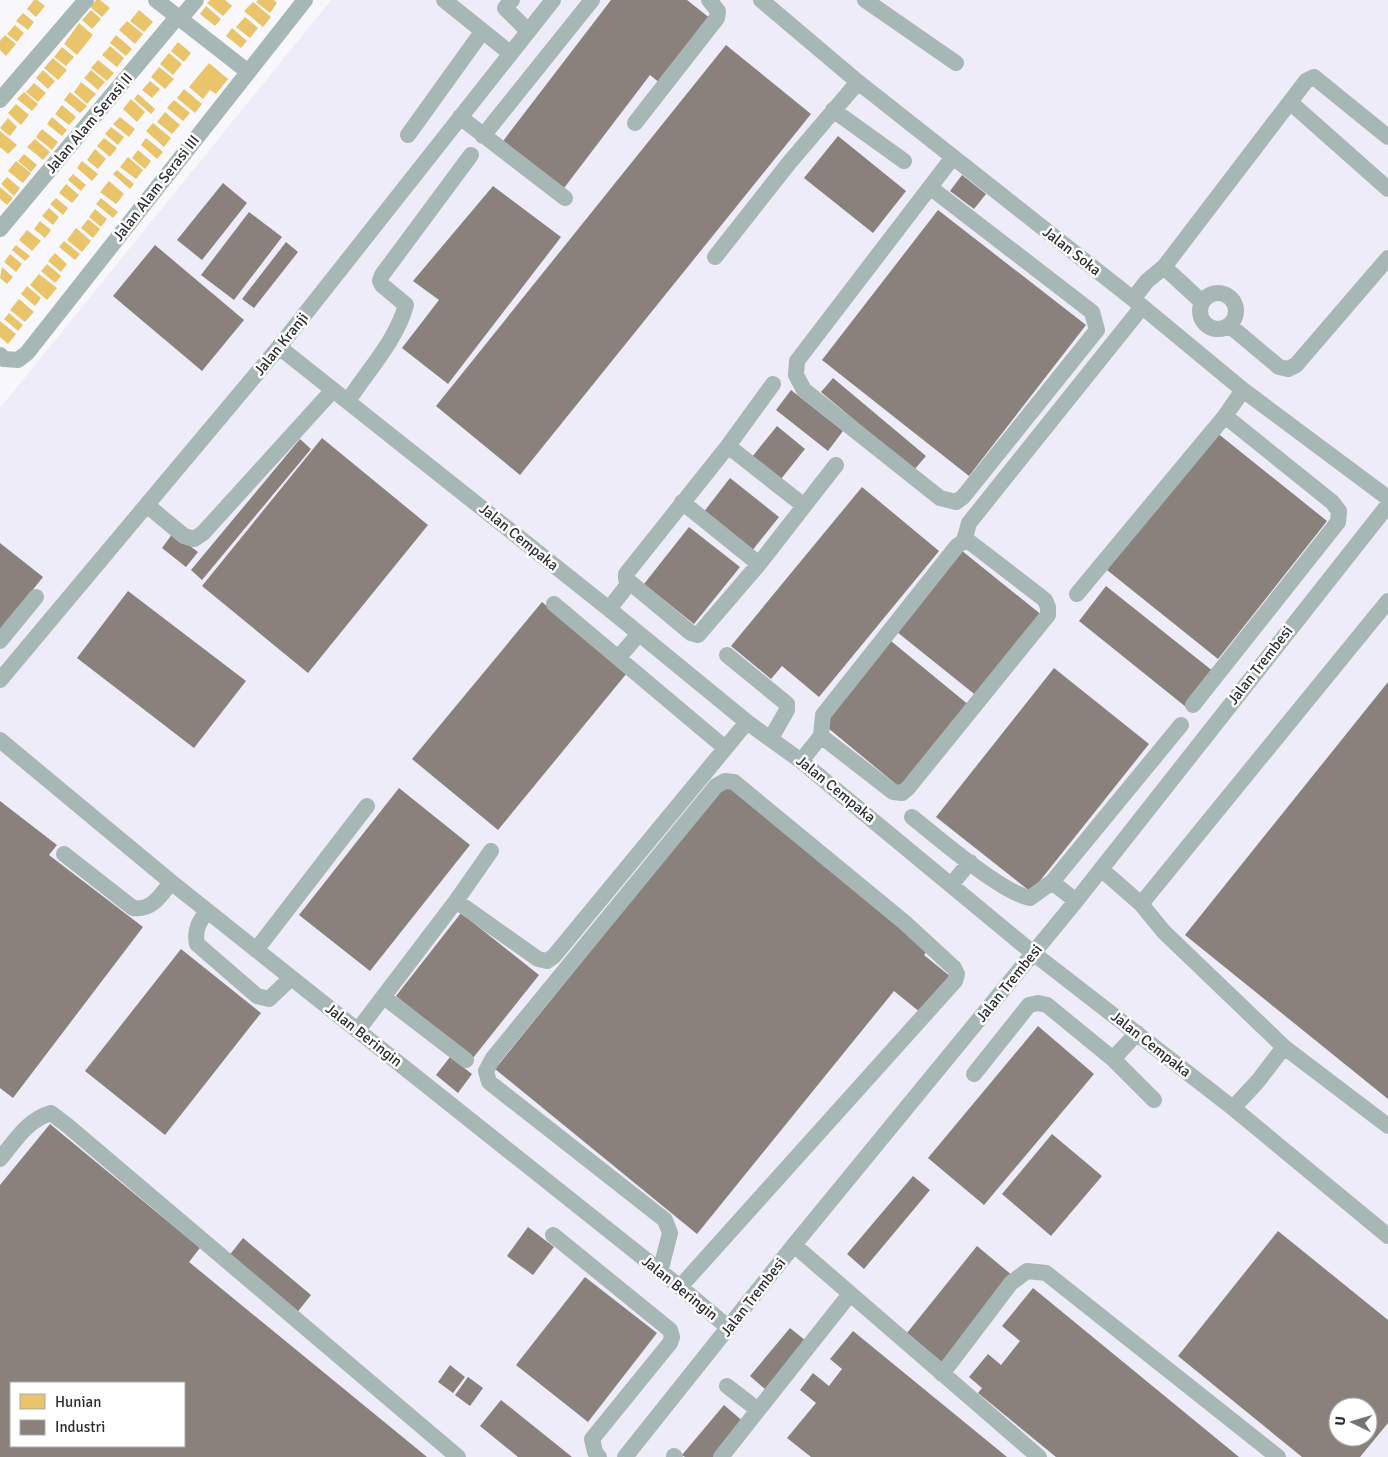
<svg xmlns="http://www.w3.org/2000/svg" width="1388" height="1457" font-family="Signika,sans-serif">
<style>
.industrial{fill:#eeecf8;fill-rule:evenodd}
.homes{fill:#e9c46a}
.industry{fill:#8a817c;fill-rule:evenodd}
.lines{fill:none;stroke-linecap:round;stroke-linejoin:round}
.minor{stroke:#a6b7b5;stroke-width:16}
.labels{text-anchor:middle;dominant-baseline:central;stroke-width:5;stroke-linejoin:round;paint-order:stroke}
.street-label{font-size:15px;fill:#2d2d31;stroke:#fff}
</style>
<rect width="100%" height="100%" fill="#f8f8fc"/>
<path class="industrial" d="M331,0H1388V1457H0V408ZM11,1383H184V1446H11ZM1338,1407H1368V1437H1338Z"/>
<path class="homes" d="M34,0H37L45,6L36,17L27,9Z
M96,0H100L110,8L102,17L90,7Z
M210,0H225L232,6L223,16L207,3Z
M258,0H274L277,3L270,13L256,2Z
M253,2L271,17L263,27L244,11Z
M206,6L221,19L215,26L200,14Z
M91,10L101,19L92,29L82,20Z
M139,10L153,22L144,32L130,21Z
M23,13L34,22L28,30L16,21Z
M245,17L258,28L250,38L236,27Z
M127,21L143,34L135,44L119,30Z
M79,23L93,35L77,55L64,44Z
M15,25L24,33L17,42L7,34Z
M232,28L247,41L241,48L226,36Z
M5,35L16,44L6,56L0,50V41Z
M116,35L132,49L126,56L110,43Z
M178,42L191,53L184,62L171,51Z
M110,46L124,58L117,67L102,55Z
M62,47L74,57L66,66L54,57Z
M169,53L182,64L173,75L160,64Z
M53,58L67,70L58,80L44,68Z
M98,60L114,73L107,81L91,68Z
M209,63L228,79L216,94L210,90L203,99L189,87Z
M159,67L174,79L165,89L151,77Z
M43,70L55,81L48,89L36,78Z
M91,70L105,82L98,90L84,78Z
M150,81L160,89L152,98L142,90Z
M81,82L96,94L87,104L74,92Z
M34,83L46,93L38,102L26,92Z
M184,89L202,104L195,113L177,98Z
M24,92L38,104L32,111L17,99Z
M70,92L87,106L80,113L64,100Z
M138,94L155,109L151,114L134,99Z
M131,99L145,112L137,122L123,109Z
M174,100L190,113L183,121L167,108Z
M16,104L29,115L21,125L8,113Z
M62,105L76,117L69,125L55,114Z
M165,112L180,125L172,134L157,122Z
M52,117L67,130L62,136L47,124Z
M120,117L135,129L129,137L113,124Z
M8,118L17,127L10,136L0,128Z
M153,123L171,138L164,147L146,131Z
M111,127L124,137L118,145L105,134Z
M42,129L58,142L52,150L36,137Z
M0,131L17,145L8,154L0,147Z
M104,138L117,148L110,157L97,146Z
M146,138L163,152L157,159L141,145Z
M35,139L50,152L43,160L27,147Z
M95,149L106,159L98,169L87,160Z
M138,150L151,161L145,169L132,158Z
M24,154L37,165L31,172L18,161Z
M128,157L143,170L136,179L120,167Z
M16,161L31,173L23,183L8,171Z
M82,161L98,174L92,181L77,168Z
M117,170L134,184L130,189L113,174Z
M73,174L86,185L81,191L68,180Z
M7,177L20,188L14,196L1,184Z
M109,181L124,194L116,204L100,192Z
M66,184L79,195L72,203L59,193Z
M0,187L13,198L7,205L0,199Z
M56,198L68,208L63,215L50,204Z
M101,198L118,212L113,218L96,204Z
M49,208L59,217L53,225L42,216Z
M95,209L107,219L101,227L89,217Z
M88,219L100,229L93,238L81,228Z
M40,221L51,230L45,238L34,229Z
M76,228L91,241L82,252L67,240Z
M27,230L41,241L32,251L19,240Z
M64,241L80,254L75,260L59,247Z
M16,245L30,256L25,261L12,250Z
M55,253L67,264L61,272L48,261Z
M10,254L22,264L16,272L4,262Z
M47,264L61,276L55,283L41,271Z
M2,267L13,277L7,284L0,278Z
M39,274L57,288L47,300L30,285Z
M27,286L41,298L35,306L21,294Z
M19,299L34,312L25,322L10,310Z
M9,313L23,325L18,331L4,319Z
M0,321L16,334L8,344L0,337Z"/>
<path class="industry" d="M611,0H687L711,19L661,84L650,75L561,192L500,145Z
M726,45L811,114L520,475L436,406Z
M838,136L906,191L873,233L804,178Z
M962,175L986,194L974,209L950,191Z
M223,183L247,203L202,260L177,240Z
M493,186L561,237L448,384L402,348L439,300L413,281Z
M938,210L1086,325L969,476L822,360Z
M249,212L282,237L234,300L201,275Z
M286,242L298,252L254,308L242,299Z
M155,245L244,320L202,371L113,296Z
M833,378L926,456L914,470L821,392Z
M791,390L843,431L828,451L776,410Z
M777,426L805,449L781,479L752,457Z
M1216,432L1327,521L1218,659L1107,570Z
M322,438L428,525L308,673L202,586Z
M300,439L311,449L202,580L191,570Z
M730,478L779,517L751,552L703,513Z
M862,487L939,551L819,697L782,666L771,679L731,646Z
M689,527L740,567L694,624L644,584Z
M173,533L198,552L186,567L162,548Z
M0,543L43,577L0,631Z
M961,550L1043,616L978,697L897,632Z
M1106,586L1214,672L1186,707L1079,621Z
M128,591L246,681L194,748L77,658Z
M542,602L627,673L498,830L412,759Z
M891,641L970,706L903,790L822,723Z
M1054,668L1149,744L1031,892L936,817Z
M1388,682V1099L1185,935Z
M726,784L928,950L924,955L951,977L921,1013L894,991L697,1234L495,1069Z
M399,788L470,845L370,971L299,915Z
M0,801L57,845L49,855L143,927L13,1098L0,1088Z
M461,913L539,975L473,1058L396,996Z
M181,949L261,1013L165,1135L85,1071Z
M1038,1026L1094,1074L984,1205L928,1158Z
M450,1057L472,1074L458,1093L436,1075Z
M50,1124L200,1248L189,1262L427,1457H0V1185ZM11,1383H184V1446H11Z
M1052,1134L1102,1176L1051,1236L1002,1194Z
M913,1176L930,1190L864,1269L847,1254Z
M528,1227L554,1247L533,1275L507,1256Z
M1278,1231L1388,1320V1423L1360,1457H1302L1178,1356ZM1338,1407H1368V1437H1338Z
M243,1238L311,1295L296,1314L228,1257Z
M977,1246L1013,1276L943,1363L907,1333Z
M585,1277L657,1333L588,1422L516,1365Z
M1033,1288L1239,1457H1056L978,1393L982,1388L969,1377L988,1354L1001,1365L1020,1341L1002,1326Z
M790,1328L806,1341L765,1389L750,1376Z
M853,1331L1007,1457H811L787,1438L816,1403L800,1390L813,1373L829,1386L842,1369L830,1359Z
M450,1365L465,1377L453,1393L438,1382Z
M468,1377L483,1388L470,1406L455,1395Z
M501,1400L572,1457H518L480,1426Z
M724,1405L746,1424L719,1457H685L682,1455Z"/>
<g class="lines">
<path class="minor" d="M156,0L247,71
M444,0L510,53
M512,0L505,8L528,31
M761,0L858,82L1133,299L1243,390L1388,498
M865,0L956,63
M180,19L196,0
M0,100L86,0
M1291,103L1388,189
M833,110L904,161
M460,117L565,198
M635,123L717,18L718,11L709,0
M408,135L482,32
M483,136L592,0
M931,188L1092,312L1097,330L963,497L956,502L940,498L804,390L796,375L797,361L953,157
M0,229L178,16
M715,257L789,163L858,82
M1164,267L1202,302
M1200 311a18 18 0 1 1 36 0a18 18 0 1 1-36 0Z
M1133,299L1147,281L1164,267L1306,81L1314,77L1388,137
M1229,325L1279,367L1288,369L1296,365L1388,258
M279,347L609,609L747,722L801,761L1033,953L1233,1108L1388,1236
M0,355L4,359L18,360L27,353L305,0
M773,384L728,446L626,574V579L691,633L698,635L759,564L836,465
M348,401C368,370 396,341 406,305L382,285L380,281L382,275L471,155
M728,446L803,505
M682,502L759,564
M148,506L184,536L194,539L203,533L333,390
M964,541L969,523L1142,307
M1077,594L1225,416L1243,390
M554,604L724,747
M609,609L630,582
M0,641L36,597
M727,655L787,704V710L771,738
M618,658L639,634
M0,680L279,347L553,0
M1193,705L1338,522L1339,511L1332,502L1225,416
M0,740L171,882L680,1287L729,1328
M801,761L821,736L893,792L902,793L908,788L1048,615V607L1045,600L971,543L964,541L957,546L823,715L821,736
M912,817C937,837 1002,893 1030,898L1052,882L1076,901
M64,854L133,908C152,911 161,895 171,882
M1101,869L1141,904L1164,932L1284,1047
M1052,882L1181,725
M951,885L970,862
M456,901L538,959L547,961L554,956L747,722
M1141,904L1388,601
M207,911C199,922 194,930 197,944L257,996L269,999L291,978
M256,950L367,806
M384,997L466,1060
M358,1030L456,901L491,851
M1113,1059L1154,1100
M974,1074L1029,1005L1038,1003L1047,1005L1113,1059L1137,1033
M1233,1108L1258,1081L1284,1047L1388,1126
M0,1159C15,1141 27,1120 51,1113L68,1126L458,1457
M553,1235L670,1330L672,1337L670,1343L592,1439L595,1452L599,1457
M794,1245L1039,1457
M660,1272L670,1233L665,1220L489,1082L486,1071L493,1058L716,786L725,781L734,782L904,922L954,968L957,974L955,981L680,1287
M942,1374L1011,1283L1027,1271L1046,1273L1278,1457
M727,1386L758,1410
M674,1456L675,1457
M625,1457L794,1245L1076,901L1388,505
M721,1457L850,1294"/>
</g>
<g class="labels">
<g class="street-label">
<text transform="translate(89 123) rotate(-50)">Jalan Alam Serasi II</text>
<text transform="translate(156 188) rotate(-52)">Jalan Alam Serasi III</text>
<text transform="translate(1072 251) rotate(38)">Jalan Soka</text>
<text transform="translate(281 344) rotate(-51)">Jalan Kranji</text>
<text transform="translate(519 537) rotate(39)">Jalan Cempaka</text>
<text transform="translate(1260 665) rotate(-52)">Jalan Trembesi</text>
<text transform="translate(836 789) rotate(39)">Jalan Cempaka</text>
<text transform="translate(1009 983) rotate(-51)">Jalan Trembesi</text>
<text transform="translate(364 1035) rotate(38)">Jalan Beringin</text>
<text transform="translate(1151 1044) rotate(38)">Jalan Cempaka</text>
<text transform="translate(680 1288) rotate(39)">Jalan Beringin</text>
<text transform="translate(753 1297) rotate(-52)">Jalan Trembesi</text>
</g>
</g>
<rect x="10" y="1382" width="175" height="65" fill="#ffffff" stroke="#ababad"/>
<rect x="20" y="1394" width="25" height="15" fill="#e9c46a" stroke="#ababad"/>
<text x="55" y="1407" font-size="15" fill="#2d2d31">Hunian</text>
<rect x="20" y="1420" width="25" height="15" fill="#8a817c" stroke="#ababad"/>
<text x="55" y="1432" font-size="15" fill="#2d2d31">Industri</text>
<g transform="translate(1353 1422) rotate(275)"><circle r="24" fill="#ffffff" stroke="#ababad"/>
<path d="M0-4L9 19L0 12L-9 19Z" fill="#747478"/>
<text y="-8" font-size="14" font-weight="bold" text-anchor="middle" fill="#2d2d31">U</text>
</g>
</svg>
